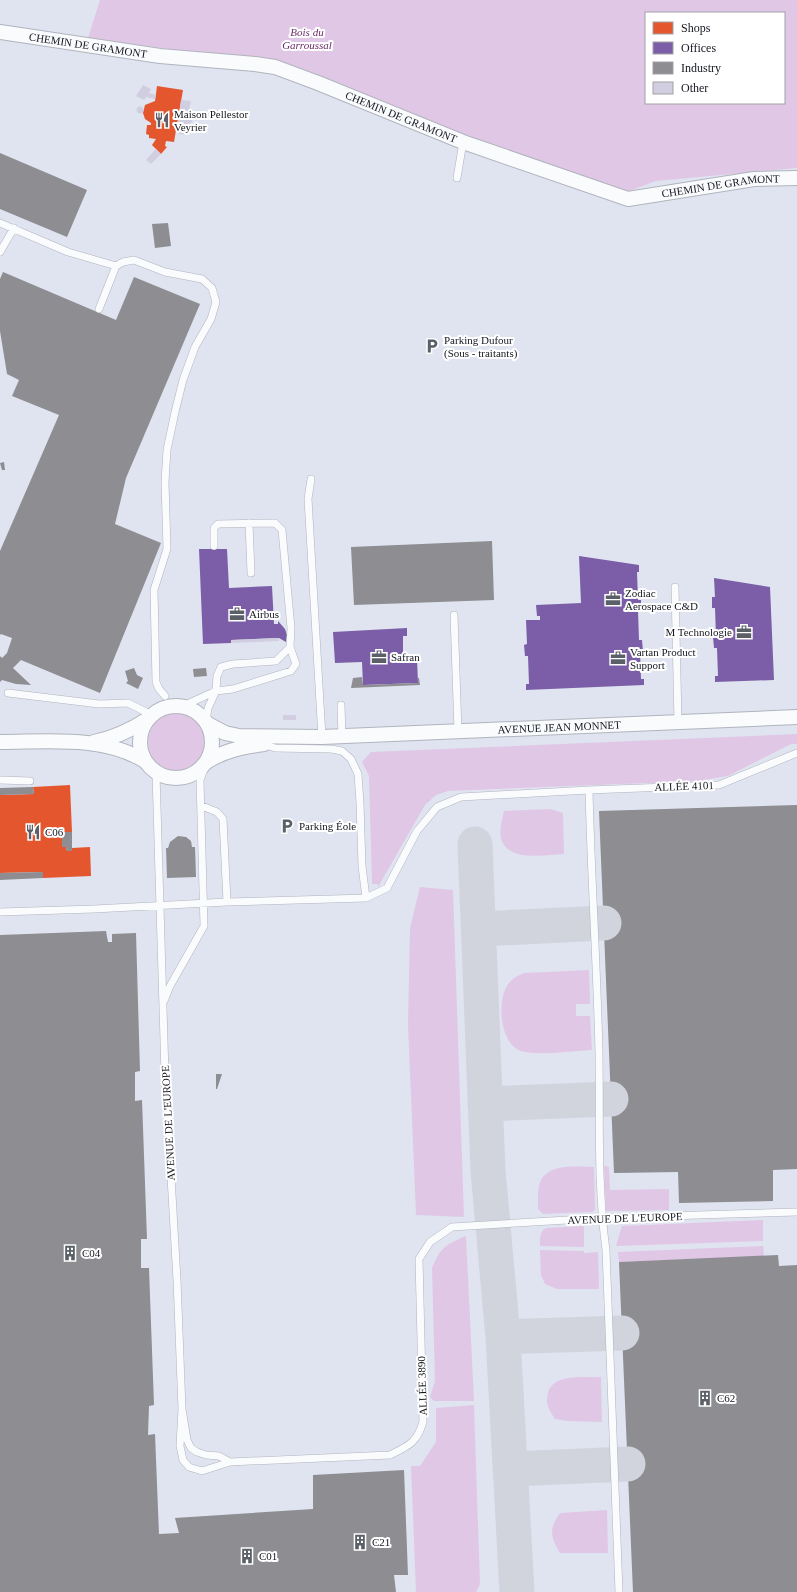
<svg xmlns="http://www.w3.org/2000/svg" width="797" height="1592" font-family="'Times New Roman',serif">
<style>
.green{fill:#e1c7e6;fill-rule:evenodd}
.shops{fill:#e4572e}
.offices{fill:#7b5ea7}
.industry{fill:#8d8d92}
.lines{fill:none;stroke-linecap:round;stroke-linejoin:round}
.taxiway{stroke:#d1d4dc;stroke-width:35}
.building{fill:#d0cee0}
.lane-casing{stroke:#b0b4bd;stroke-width:8}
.street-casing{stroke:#b0b4bd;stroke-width:16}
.lane{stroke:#fafbfd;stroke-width:7}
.street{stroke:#fafbfd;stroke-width:14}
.labels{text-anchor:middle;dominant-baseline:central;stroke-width:4;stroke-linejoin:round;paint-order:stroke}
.park-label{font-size:11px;font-style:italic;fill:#6b2c69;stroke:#fff}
.street-label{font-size:11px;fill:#14171f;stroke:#fff}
.poi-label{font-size:11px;fill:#14171f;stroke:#fff;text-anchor:start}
</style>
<rect width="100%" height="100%" fill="#dfe4f0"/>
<path class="green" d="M100,0H797V168L656,181L621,194L258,61L88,38ZM646,13H784V103H646Z
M148 742a29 29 0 1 1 58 0a29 29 0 1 1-58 0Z
M797,734V744H791L728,776L698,781L448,791L436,795L425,805L378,887V884H372L369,776L362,762L371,752Z
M550,809L563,813L564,854C545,855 508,862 501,839C499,831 502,819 504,811Z
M420,887L453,890L464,1217L416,1215L408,1025L410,928Z
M589,970L590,1004H576V1016H590L592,1050C574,1051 537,1056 521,1051C500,1044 497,1002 507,986C511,979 517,976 524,973Z
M604,1166L609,1167L610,1190L669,1189V1210L606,1211Z
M594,1167L595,1210L592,1212L543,1214L538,1209C538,1200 537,1188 541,1180C551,1163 578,1167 594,1167Z
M763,1220V1241L616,1246L622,1226Z
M584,1226V1247L540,1246C540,1239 539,1232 546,1228Z
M466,1236L474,1401H434L430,1397L435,1381L432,1268C441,1247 445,1245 466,1236Z
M763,1246L764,1256L619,1262L618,1252Z
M540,1250L584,1251V1253L598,1252L599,1289H557L545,1284L541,1275Z
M601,1377L602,1422L567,1421L555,1419C549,1410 545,1404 548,1393C553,1373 585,1378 601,1377Z
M474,1405L480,1584L476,1592H416L411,1466H420L436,1442V1408Z
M607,1510L608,1553H560C550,1537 549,1528 560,1513Z"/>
<path class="shops" d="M157,86L183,90L174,142L166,141L165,146L167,147L161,154L152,145L156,139L149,138V135L146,134L147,125H151V123L145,119L143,113L145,105L155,101Z
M70,785L72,832H62V847H66L67,851H72V848L90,847L91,876L43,878V872L0,873V795L34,794L33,787Z"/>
<path class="offices" d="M199,549H227L229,588L272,586L274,624H278V621L285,629L287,635L286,642L279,638L231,640V643L203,644Z
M579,556L639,565V572H637L638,600H641V611H638L639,640H642L643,651H640L641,679H644V685L526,690V684H529L528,656H525L524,645L527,644L526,620H540V616H537L536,605L581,603Z
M714,578L770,587L774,680L715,682V676H718L717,648H714L713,637H716L715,608H712V597H715Z
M407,628V636H403V659H417L418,683L363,685L362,662L335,663L333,632Z"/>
<path class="industry" d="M0,153L87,190L67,237L0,209Z
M168,223L171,246L155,248L152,224Z
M3,272L116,320L134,277L200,304L126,478L115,524L161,543L100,693L21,660L13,668L31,685L16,684L2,680L0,682V656L2,658L7,653L12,638L1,634L0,635V551L59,415L12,396L19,380L7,374L0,331V279Z
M4,462L5,470H2L0,463Z
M492,541L494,600L354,605L351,547Z
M134,668L137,675L143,678L138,689L126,683L128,681L125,671Z
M206,668L207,676L194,677L193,669Z
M362,677L363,685L418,683V678H419L420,685L351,688L353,678Z
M33,787L34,794L0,795V788Z
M797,805V1169L773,1170V1201L679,1203L678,1172L614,1173L599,811Z
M62,832H72V851H67L66,847H62Z
M178,836L186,837L191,841L192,847H195L196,877L167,878L166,848H168L170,842Z
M43,872V878L0,880V873Z
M106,931L108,942H112V934L136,933L140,1071L135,1072V1101L142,1100L147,1239H141V1268H149L154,1405L149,1406L148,1435L155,1434L159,1534L179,1533L175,1518L313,1509V1475L404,1470L408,1575H394L396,1592H0V935Z
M216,1074H222L217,1089H216Z
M778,1255L779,1266L797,1265V1592H633L619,1262Z"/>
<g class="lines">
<path class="taxiway" d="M475,844L488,1171L503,1337L517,1592
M479,929L604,923
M485,1104L611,1099
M503,1337L622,1333
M511,1469L628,1464"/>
</g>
<path class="building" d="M143,85L151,89L149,93L156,95L155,99L146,97L144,100L136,96Z
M181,100L191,101L189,110L193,117L192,122L187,125L185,135L176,133Z
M136.5 110a3.5 3.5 0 1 1 7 0a3.5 3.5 0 1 1-7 0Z
M156,149L161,154L151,164L146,160Z
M279,638V641L231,643V640Z
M283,715H296V720H283Z"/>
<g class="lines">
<g class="lane-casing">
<path id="lane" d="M457,178L463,142
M0,223L68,252L116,266
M0,252L14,228
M99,309L116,266L123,262L134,260L165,272L202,279L212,288L216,302L211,319L195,347L183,380L175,412L167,450L165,482L167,549L154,590L156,682L159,689L165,696
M311,479L308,499L322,737
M249,523L251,573
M214,546V528L218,524L275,523L282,530L291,628L290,647L296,664L291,671L233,689L216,691L217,676L221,667L233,664L276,661L290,647
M675,587L678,722
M454,615L458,731
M8,693L99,704L128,703L152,715
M341,705L342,736
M183,706L216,691L208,708L206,721
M263,744L275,748L331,749L342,751L351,759L358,774L360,803L362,866L366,898
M156,773L165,1074L177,1280L182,1409L187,1440L191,1448L197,1452L206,1455L219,1456L230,1462
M0,780L30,781
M589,790C591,877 597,965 599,1053C600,1119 597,1184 606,1250L619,1592
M202,806L217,812L223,819L227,902
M0,912L94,909L227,902L366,898L387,888L417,831L437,807L461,797L589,790L719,785L797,753
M164,1001L170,986L204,926L200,780L205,766
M182,1409L180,1446L183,1460L189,1467L202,1471L230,1462L390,1455C408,1446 417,1443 423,1422L419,1259L430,1242L452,1227L601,1218L797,1212"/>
</g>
<g class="street-casing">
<g id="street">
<path id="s1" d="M0,32L160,56L255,64L275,67L318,83L463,142L628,199L754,179L797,178"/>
<circle cx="176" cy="742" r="36"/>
<path id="s2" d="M208,724L225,733L239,736L322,737L797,717"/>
<path d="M0,742C47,742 102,735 145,761"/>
<path d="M94,742C115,738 131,730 148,719"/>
<path d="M208,761C226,750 243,747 264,744"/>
</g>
</g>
<use href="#lane" class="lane"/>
<use href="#street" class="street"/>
</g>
<defs>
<g id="restaurant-bare" transform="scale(1.2)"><path d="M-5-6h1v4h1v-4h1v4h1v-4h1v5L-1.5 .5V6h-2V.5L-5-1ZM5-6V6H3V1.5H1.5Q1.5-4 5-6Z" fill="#5b5f68" stroke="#fff" stroke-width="2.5" paint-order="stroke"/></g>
<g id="parking-bare" transform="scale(1.2)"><path d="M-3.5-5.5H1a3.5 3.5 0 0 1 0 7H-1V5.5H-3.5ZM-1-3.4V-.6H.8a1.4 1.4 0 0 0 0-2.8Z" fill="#5b5f68" stroke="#fff" stroke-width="2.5" paint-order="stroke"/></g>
<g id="office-bare" transform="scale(1.2)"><path d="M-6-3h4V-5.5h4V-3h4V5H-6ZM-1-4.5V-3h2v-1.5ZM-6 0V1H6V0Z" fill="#5b5f68" stroke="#fff" stroke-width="2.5" paint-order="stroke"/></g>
<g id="building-bare" transform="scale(1.2)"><path d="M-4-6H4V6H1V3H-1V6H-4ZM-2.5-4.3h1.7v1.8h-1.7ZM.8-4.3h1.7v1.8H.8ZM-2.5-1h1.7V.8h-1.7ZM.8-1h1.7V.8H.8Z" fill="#5b5f68" stroke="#fff" stroke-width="2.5" paint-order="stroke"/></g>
</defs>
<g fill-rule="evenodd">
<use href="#restaurant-bare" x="162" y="120"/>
<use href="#parking-bare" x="432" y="346"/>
<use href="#office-bare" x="613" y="599"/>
<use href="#office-bare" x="237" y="614"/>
<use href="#office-bare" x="744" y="632"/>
<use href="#office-bare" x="379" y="657"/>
<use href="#office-bare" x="618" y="658"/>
<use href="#parking-bare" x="287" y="826"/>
<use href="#restaurant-bare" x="33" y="832"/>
<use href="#building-bare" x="70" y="1253"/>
<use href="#building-bare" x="705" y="1398"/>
<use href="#building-bare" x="360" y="1542"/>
<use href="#building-bare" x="247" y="1556"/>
</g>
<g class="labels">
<g class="park-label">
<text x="307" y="32">Bois du<tspan x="307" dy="13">Garroussal</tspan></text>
</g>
<g class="street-label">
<text stroke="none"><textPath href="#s1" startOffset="89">CHEMIN DE GRAMONT</textPath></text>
<text stroke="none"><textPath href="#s1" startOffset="413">CHEMIN DE GRAMONT</textPath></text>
<text stroke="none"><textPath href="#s1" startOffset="748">CHEMIN DE GRAMONT</textPath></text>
<text stroke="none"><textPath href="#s2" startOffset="354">AVENUE JEAN MONNET</textPath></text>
<text transform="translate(684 786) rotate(-2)">ALLÉE 4101</text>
<text transform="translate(168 1123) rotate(-93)">AVENUE DE L'EUROPE</text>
<text transform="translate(625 1218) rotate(-2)">AVENUE DE L'EUROPE</text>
<text transform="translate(422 1386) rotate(-92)">ALLÉE 3890</text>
</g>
<g class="poi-label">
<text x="174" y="114">Maison Pellestor<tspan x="174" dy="13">Veyrier</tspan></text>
<text x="444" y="340">Parking Dufour<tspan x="444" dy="13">(Sous - traitants)</tspan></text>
<text x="625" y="593">Zodiac<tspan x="625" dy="13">Aerospace C&amp;D</tspan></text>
<text x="249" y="614">Airbus</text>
<text x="732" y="632" text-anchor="end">M Technologie</text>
<text x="630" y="652">Vartan Product<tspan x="630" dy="13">Support</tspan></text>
<text x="391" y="657">Safran</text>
<text x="299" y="826">Parking Éole</text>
<text x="45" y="832">C06</text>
<text x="82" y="1253">C04</text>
<text x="717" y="1398">C62</text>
<text x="372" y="1542">C21</text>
<text x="259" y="1556">C01</text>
</g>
</g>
<rect x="645" y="12" width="140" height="92" fill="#ffffff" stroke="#a1a2a5"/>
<rect x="653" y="22" width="20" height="12" fill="#e4572e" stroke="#a1a2a5"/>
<text x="681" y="32" font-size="12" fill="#14171f">Shops</text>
<rect x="653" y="42" width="20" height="12" fill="#7b5ea7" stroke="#a1a2a5"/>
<text x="681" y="52" font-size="12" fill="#14171f">Offices</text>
<rect x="653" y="62" width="20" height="12" fill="#8d8d92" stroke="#a1a2a5"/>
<text x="681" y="72" font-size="12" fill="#14171f">Industry</text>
<rect x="653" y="82" width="20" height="12" fill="#d0cee0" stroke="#a1a2a5"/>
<text x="681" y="92" font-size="12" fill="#14171f">Other</text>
</svg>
